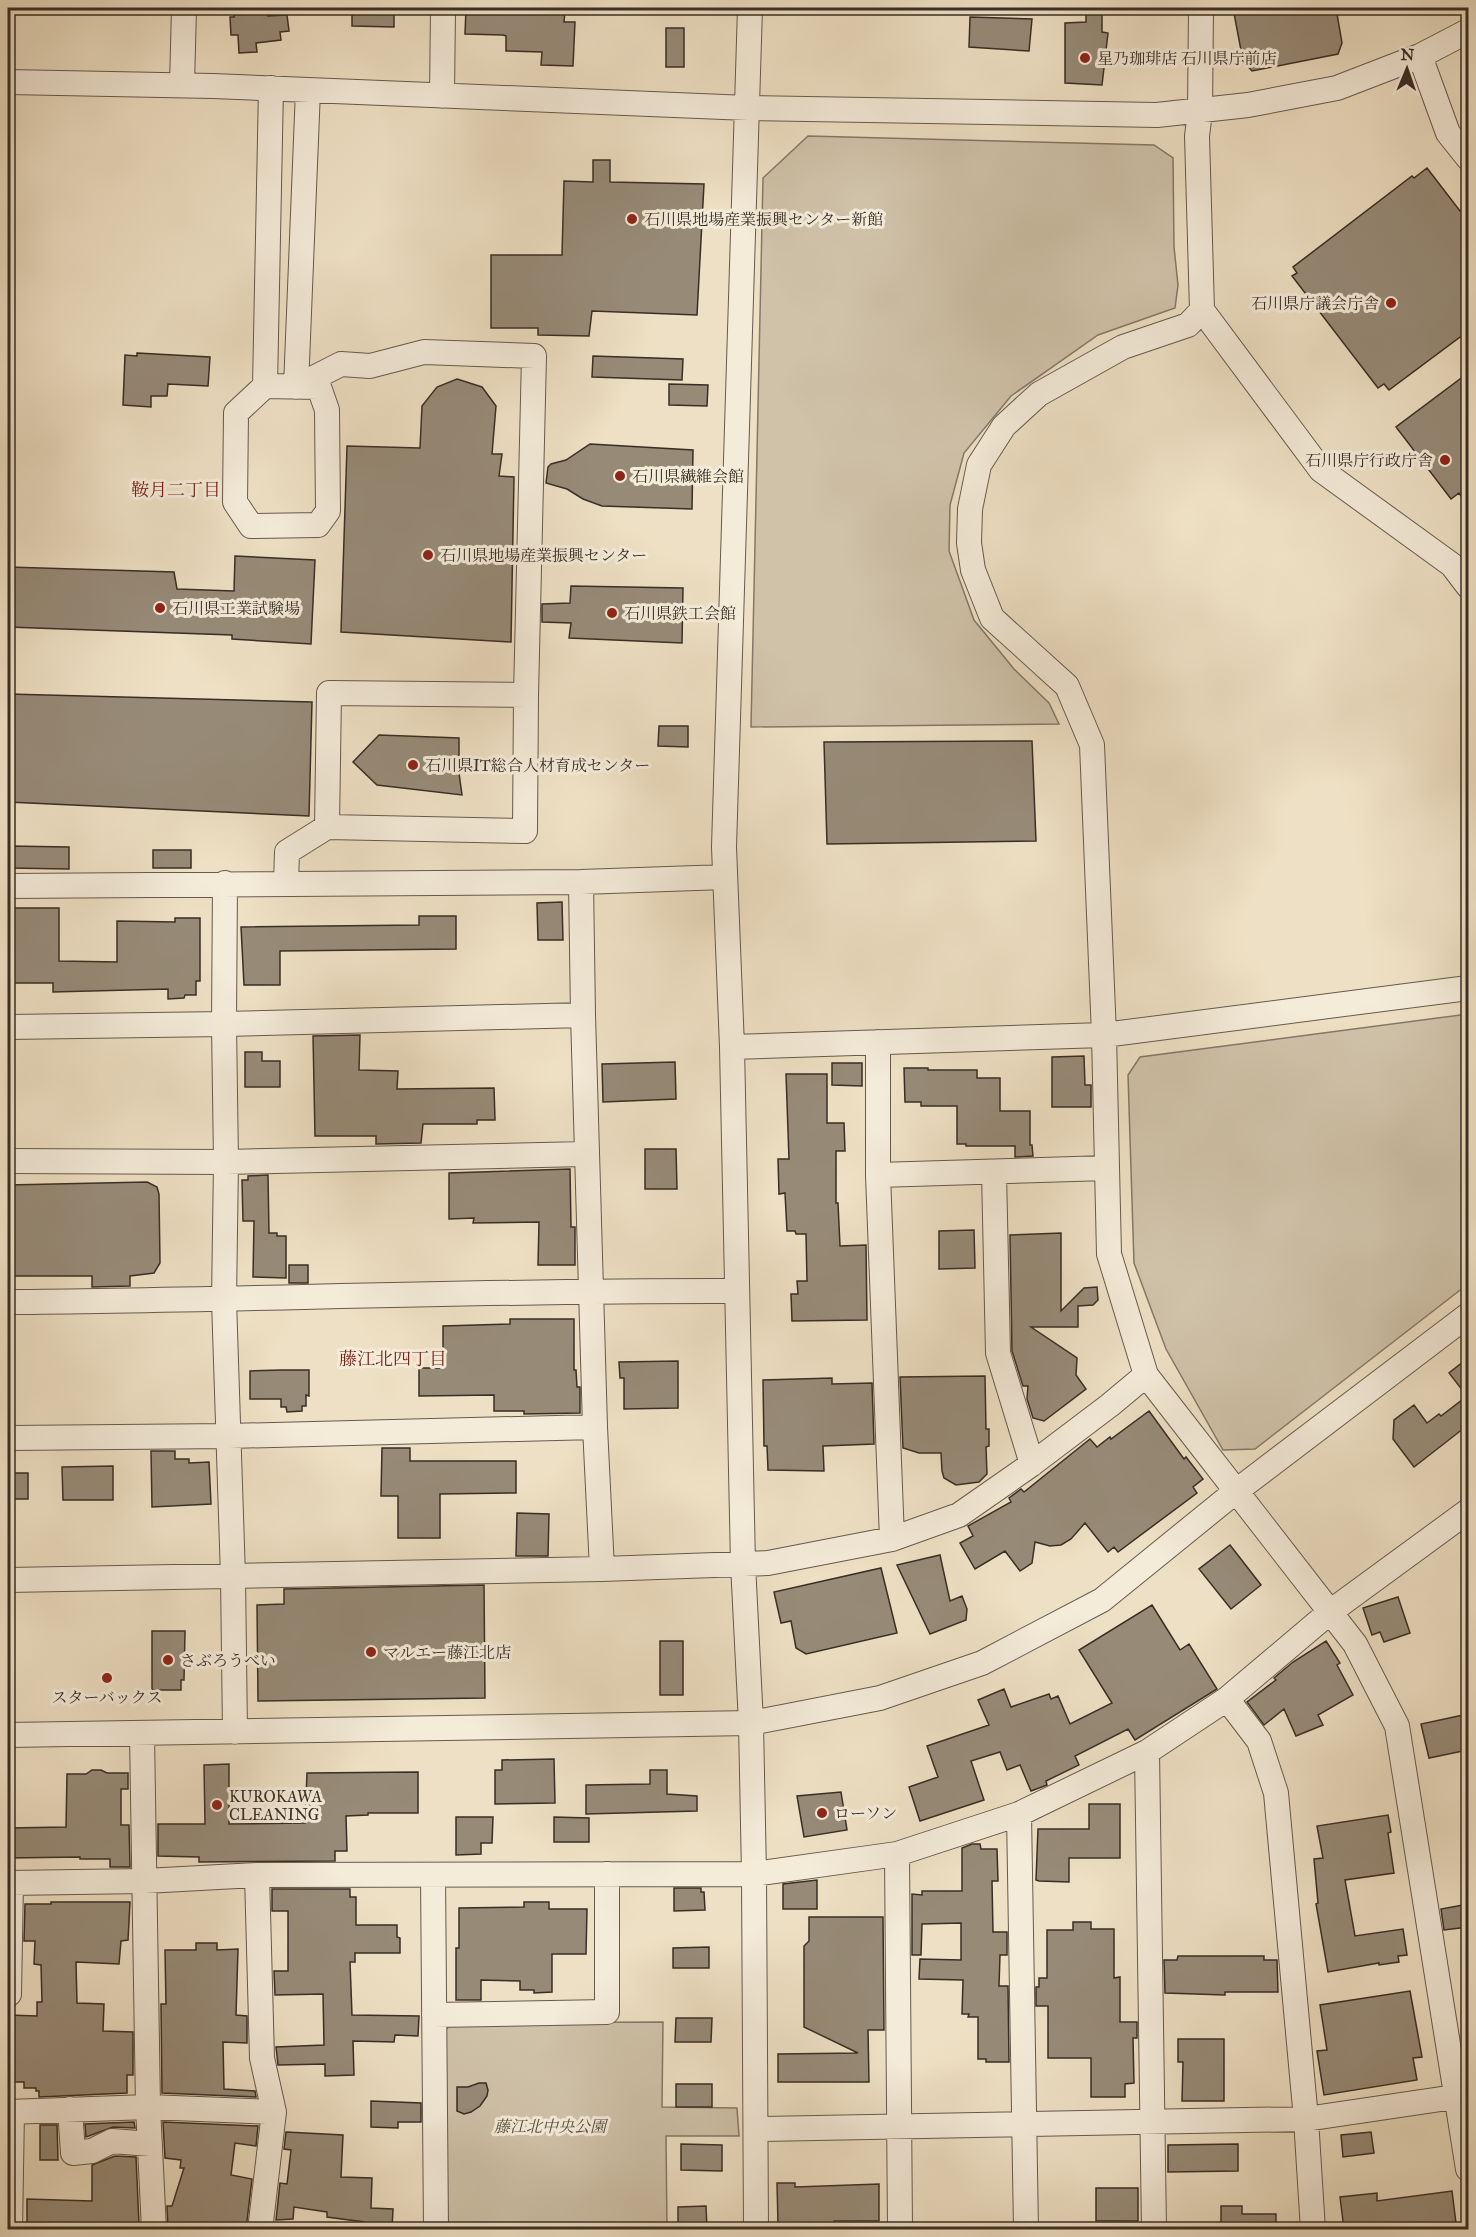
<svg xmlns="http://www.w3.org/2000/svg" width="1476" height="2237" font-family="'IM FELL Great Primer','Noto Serif JP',serif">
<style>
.green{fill:#cfc2a9;stroke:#847867;stroke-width:1.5}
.building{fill:#978b78;stroke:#392e25;stroke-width:1.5}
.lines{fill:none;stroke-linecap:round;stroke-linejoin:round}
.minor-casing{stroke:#665a4d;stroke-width:26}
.minor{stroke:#f4ebd9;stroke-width:24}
.poi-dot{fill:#8f2418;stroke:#f4ebd9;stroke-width:2}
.labels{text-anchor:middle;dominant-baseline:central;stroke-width:6;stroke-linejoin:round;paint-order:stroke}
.poi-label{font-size:16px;fill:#392e25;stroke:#f4ebd9;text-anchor:start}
.park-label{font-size:16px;font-style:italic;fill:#574c3f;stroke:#f4ebd9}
.neighbourhood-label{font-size:18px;fill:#7a1f14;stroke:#f4ebd9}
</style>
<rect width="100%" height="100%" fill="#eee0c4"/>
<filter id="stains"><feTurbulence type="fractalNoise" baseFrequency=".00333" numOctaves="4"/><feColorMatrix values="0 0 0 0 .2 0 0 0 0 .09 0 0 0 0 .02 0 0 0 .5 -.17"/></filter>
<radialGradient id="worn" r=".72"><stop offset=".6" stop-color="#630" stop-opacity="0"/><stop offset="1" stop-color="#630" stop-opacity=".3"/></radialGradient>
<path class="green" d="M808,136L1154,145L1173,158L1174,247L1178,285L1175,308L1098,335L1011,396L964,453L950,505L949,551L974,620L1014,669L1049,703L1059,724L751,727L763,178Z
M1468,1014V1284L1255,1449L1223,1450L1166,1349L1134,1263L1128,1075L1140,1057Z
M663,2022L662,2107L737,2108L739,2136H666L667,2229H447L443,2034L451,2023Z"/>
<path class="building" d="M352,8H394V27L352,26Z
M466,8H536V10L565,11L564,22H575L573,66L541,65L542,52L506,51V36L503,35L465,34Z
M1233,8H1336L1342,43L1338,54L1252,71L1243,61Z
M268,9V16L287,15L289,31L280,32L281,40L256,43L257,52L239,53L238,35H231L230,17H234V12Z
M1086,10L1102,11V32L1108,33L1102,85L1065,83V23L1086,22Z
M970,17L1032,19L1029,51L969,47Z
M666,28H684V67H666Z
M593,160H610V182L704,184L697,315L592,311L589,336L538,335V328H491V255H562L564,181L593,182Z
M1427,168L1460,211L1468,204V331L1389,390L1384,384L1378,388L1292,276L1297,273L1293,267L1412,176L1414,178Z
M137,353L210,357L208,386L168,384L167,396H151V407L123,405L125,355L137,356Z
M593,356L683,359L682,380L592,377Z
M1468,373V506L1459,493L1451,499L1396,427Z
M457,379L482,387L496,406L492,454H502L499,476L514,477L511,642L341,632L347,446L420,448L422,406L437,387Z
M669,384L708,385L707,406L669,405Z
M590,444L693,450L692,509L602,506L583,499L567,489L546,483L548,467L551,464L566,460Z
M235,556L315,560L311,644L232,639V635L8,627V567L174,572L177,589L234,591Z
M571,586L683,588L682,643L569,638L571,623L542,622V604L570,603Z
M8,694L312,702L309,816L8,802Z
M659,726H688V747L658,746Z
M379,735L459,738V757L497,759L459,773L462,795L377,785L353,762Z
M1032,741L1036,841L827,844L824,742Z
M8,846L69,847V869L8,868Z
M153,850H191V868H153Z
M562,902L563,940H538L537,903Z
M8,908H59V961L117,962V921L175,922V918H200V981H196V995H185L184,998L168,999V989L53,992V983H8Z
M419,916H456V949L280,951V985H244L241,927L419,925Z
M360,1035L359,1070L398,1071L397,1089L494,1088L495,1120H477V1124H423L421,1143L376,1144V1136H315L313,1036Z
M245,1052H262V1061H280V1087H245Z
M1084,1056L1085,1085H1091V1107H1052V1057Z
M675,1062L676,1099L603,1102L602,1064Z
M832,1063H862V1086L832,1085Z
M904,1068H928V1070H977V1078H1000V1111H1030V1145H1032L1033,1156L1015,1157V1146H966V1144H957V1106H921V1102H905Z
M786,1074H827V1123H844L845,1151H836V1203H838L840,1246L866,1245L867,1320L792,1321L791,1294H798L797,1281H807L806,1234H796L795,1231H787L785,1193L779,1194L778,1159H789Z
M645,1149H676L677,1189H645Z
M570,1169L571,1227H575V1265H538L539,1222L473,1223L474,1218L449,1219V1173Z
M268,1175L269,1233H277V1236H286V1278L253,1277L254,1221H243L242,1180H248V1176Z
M147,1182L157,1187L159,1194L160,1263L154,1273L130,1276V1286L92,1287V1276H8V1185Z
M974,1230L975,1268L939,1269V1231Z
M1061,1233V1311L1084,1288L1097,1287L1098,1300L1093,1305L1078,1306V1327H1031L1077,1358L1076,1375L1086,1389L1044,1421L1033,1418L1027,1399L1028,1386H1023L1012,1351L1010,1235Z
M289,1265H308V1283H289Z
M510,1319H574V1370H576L577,1387H580V1413L524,1414V1411H494V1395L419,1396V1368H443V1326L510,1324Z
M1468,1358V1425L1414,1467L1393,1439L1394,1420L1414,1405L1427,1423L1439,1414L1441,1416L1467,1396L1449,1373Z
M678,1361V1408L624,1409V1378H620L619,1362Z
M281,1370H309V1396L306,1395V1406H302V1411L287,1412L286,1407H281V1399H250V1371Z
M985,1376L986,1429H989V1446L986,1447L987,1474L979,1482L956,1485L944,1478L942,1471L941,1453H919L903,1448L900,1377Z
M832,1378V1384L872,1383L874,1444L823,1446L824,1471L768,1470L767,1446H764L763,1380Z
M1149,1411L1184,1459L1186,1457L1203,1479L1193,1487L1197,1493L1118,1552L1114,1547L1108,1552L1085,1523L1071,1539L1061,1545L1050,1546L1035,1542L1032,1563L1020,1571L1005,1551L975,1569L960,1543L973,1536L968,1526L1011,1502L1009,1498L1021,1489L1024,1492L1090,1439L1097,1447L1110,1437L1111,1439Z
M382,1448H410V1461H516V1493L440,1494V1538H398V1496H381Z
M151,1451H175V1459H189V1463L209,1462L211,1504L152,1507Z
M113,1466V1500H63L62,1467Z
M8,1473H28V1499H8Z
M517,1513L549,1514L548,1556H516Z
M1230,1545L1261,1585L1231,1609L1199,1569Z
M940,1555L950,1601L962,1596L967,1609L966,1620L930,1634L897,1565Z
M881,1568L897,1633L806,1654L796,1648L791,1621L781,1623L774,1592Z
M484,1585L485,1698L258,1701L257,1605L284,1604V1589Z
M1398,1597L1410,1633L1384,1642L1380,1632L1372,1635L1363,1608Z
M1152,1605L1180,1650L1189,1644L1217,1689L1135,1740L1128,1729L1075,1756L1079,1765L1046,1781L1047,1785L1031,1791L1020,1765L1007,1770L1000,1752L971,1761L984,1800L920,1821L909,1787L938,1777L927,1746L989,1725L978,1700L1004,1689L1011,1707L1049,1694L1051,1699L1058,1696L1070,1724L1112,1703L1079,1650Z
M152,1631H185L184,1680H181V1690H152Z
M660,1641H683V1695H660Z
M1326,1641L1340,1663L1337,1665L1353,1695L1318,1715L1323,1725L1296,1736L1284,1709L1264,1725L1247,1702L1276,1680L1274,1678L1293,1662Z
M1468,1714V1750L1429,1758L1421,1724Z
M554,1759L555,1803L495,1804V1770H502V1760Z
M229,1764V1824L305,1823L307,1773L418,1772V1813H368V1815L346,1816L347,1851H335V1861L199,1862V1857L158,1856V1824H205L204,1765Z
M92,1770H101L107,1773H128V1789H121V1825H129L130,1867H110V1859H80V1857L8,1858V1828L66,1827L67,1774H86Z
M650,1770H667V1794L697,1796V1811L586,1814V1785L650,1784Z
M841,1792L847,1830L804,1837L797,1796Z
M1089,1804H1120V1858H1069V1882L1039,1881L1036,1880L1038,1829H1089Z
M1388,1815L1391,1832L1388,1833L1394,1873L1345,1880L1355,1936L1403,1929L1407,1955L1398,1956L1399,1962L1379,1965V1963L1328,1972L1316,1904L1318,1903L1314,1859L1323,1858L1317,1826Z
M456,1817H493L492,1843H481V1854L456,1855Z
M554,1817L589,1818V1842H554Z
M972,1844H980L981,1849H997L998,1881H992L993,1932H1007V1955H1000L999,1986H1008L1009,2062H986V2059H978V2017H968L969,2014H962L963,1980L919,1979L920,1959L961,1960V1923L922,1924L921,1955H912V1894L922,1895V1891H962V1848Z
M817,1880V1909H783V1884Z
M674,1888H701V1892H704L705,1910L674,1911Z
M272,1889H350V1897H356V1925H397V1937L400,1938V1953H355V1962H350L352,2015L419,2016L418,2036L395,2035L394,2042L353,2041L354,2075L325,2076V2064L278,2065L276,2047L324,2045L323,1994L275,1995L274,1971H288V1911H272Z
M51,1902H130L128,1940L121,1941L119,1964L76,1962L77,2003L104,2004L103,2031L133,2032V2075H127V2093L39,2097V2091H36V2088H24V2082H8V2015L37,2016V2002H42L41,1965L34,1964L35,1941H24L25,1904H51Z
M524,1902H549V1909H587L586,1954H552V1992L534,1993V1990H520V1981L481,1980V2000H456V1948H459V1908L524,1907Z
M1463,1905L1468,1906V1927L1444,1930L1441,1909Z
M809,1917H883L884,2030H868L869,2082H778V2054L858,2053L804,2027V1946L809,1941Z
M1073,1922H1091V1929H1114V1978L1120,1977V2022H1137V2038H1133L1134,2083L1125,2084V2097H1091V2058H1048V2006H1036V1987H1039V1978H1047V1930H1073Z
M196,1943H217V1950L238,1949L236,2015L247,2016V2043L223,2042L224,2089L255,2091L256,2097L162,2093L161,2004H166L165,1950H196Z
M709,1947V1968H673V1948Z
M1178,1956H1264V1960H1277L1278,1992H1225V1995L1165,1993L1164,1960H1177Z
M1410,1991L1422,2057L1413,2058L1417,2080L1324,2095L1317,2051L1327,2050L1320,2005Z
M676,2018H712L711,2042H675Z
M1178,2039H1224V2101H1182L1183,2062H1178Z
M479,2083H486L488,2090L487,2096L480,2106L471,2112L464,2114L457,2111V2087H468Z
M676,2084H712V2107H676Z
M371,2101L421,2103V2122H398V2128L371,2127Z
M134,2122L135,2128L113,2127L86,2137L85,2124Z
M163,2122L258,2126L256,2146L235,2143L231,2175L252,2179L246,2229H175L168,2228L167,2206H172L184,2168H180L181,2160L165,2158Z
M40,2125H57L58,2160H40Z
M286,2132L343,2135L341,2177L372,2178L371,2208L393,2209L392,2229H363L364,2222L327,2217V2212L294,2207L293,2219L276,2220L280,2183L287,2184L291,2150L284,2149Z
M1371,2132L1374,2153L1343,2157L1341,2135Z
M681,2144L722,2145V2171L681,2170Z
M1238,2144V2171L1168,2172V2145Z
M115,2156L136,2157L139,2224H124V2229H27V2199L92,2201V2165Z
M777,2183H795V2187L879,2184V2221H834V2224L778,2225Z
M1096,2188H1138V2221H1096Z
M1452,2191L1456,2223L1406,2229H1344L1340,2197L1377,2193V2201Z
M706,2206L707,2229H678V2207Z
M1221,2206H1242V2214H1276V2229H1221Z"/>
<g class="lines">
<g class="minor-casing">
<path id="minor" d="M750,8L724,847L732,1047L743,1564L751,1723L754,1874L756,2230
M1201,8L1200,112L1197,136L1202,310L1188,325L1123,347L1039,394L1004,426L979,465L970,509L969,543L973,570L992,618L1067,686L1092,745L1104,1035L1109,1254L1146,1375L1355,1644L1397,1726L1468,2169
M1420,56L1448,133L1468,158
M8,82L213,86L748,108L1157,115L1248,105L1337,88L1420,56L1468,31
M182,85L184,8
M442,96L443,8
M1202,310L1321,470L1452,565L1468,586
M265,386L319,387L327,410L328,511L318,525L251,526L235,502L236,413L265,386L271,88
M327,827L525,831L526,695
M286,883L287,852L327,827L329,693L526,695L534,356L424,352L370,366L341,364L296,387L308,90
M8,886L581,882L725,877
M8,1027L224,1024L225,883
M878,1042V1175L892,1539
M732,1047L1104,1035L1468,988
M8,1161L226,1162L585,1154
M994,1172L998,1353L1032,1464
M878,1175L1107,1168
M8,1302C250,1300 493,1290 736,1291
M595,1427L602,1569
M8,1438L229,1436L595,1427L583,1015
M8,1580L602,1569L768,1563L892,1539L959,1515L1032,1464L1110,1405L1146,1375
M1227,1699L1259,1741L1276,1793L1306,2119L1313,2230
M235,1732L233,1577L224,1300L226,1162L224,1024L583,1015L581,882
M142,1734L148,2107L154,2230
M8,1735L751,1723L880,1698L982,1663L1102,1600L1235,1492L1468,1315
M1147,1752L1154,2230
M1019,1814L1026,2230
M897,1854L900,2230
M433,1875L436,2230
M8,1883L145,1881L257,1875L754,1874L897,1854L1019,1814L1147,1752L1227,1699L1330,1612L1468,1511
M8,1994H9L11,1882
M434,2015L607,2012V1874
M70,2109L73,2153L92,2151L112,2141L150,2144
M8,2112L148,2107L274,2112L262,2058L257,1875
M756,2129L1306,2119L1468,2095
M10,2230L12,2111
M260,2230L274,2112"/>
</g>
<use href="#minor" class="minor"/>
</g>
<g class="poi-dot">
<circle cx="1085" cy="58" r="6"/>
<circle cx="632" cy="219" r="6"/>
<circle cx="1391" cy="303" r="6"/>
<circle cx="1445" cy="460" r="6"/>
<circle cx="620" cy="476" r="6"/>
<circle cx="428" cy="555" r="6"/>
<circle cx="160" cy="608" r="6"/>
<circle cx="612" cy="613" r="6"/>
<circle cx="413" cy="765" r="6"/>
<circle cx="371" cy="1652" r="6"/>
<circle cx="168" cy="1660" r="6"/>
<circle cx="107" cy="1678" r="6"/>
<circle cx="217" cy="1805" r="6"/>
<circle cx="822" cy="1813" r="6"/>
</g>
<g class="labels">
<g class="poi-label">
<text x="1097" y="58">星乃珈琲店 石川県庁前店</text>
<text x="644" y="219">石川県地場産業振興センター新館</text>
<text x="1379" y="303" text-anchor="end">石川県庁議会庁舎</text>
<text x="1433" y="460" text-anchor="end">石川県庁行政庁舎</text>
<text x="632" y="476">石川県繊維会館</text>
<text x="440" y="555">石川県地場産業振興センター</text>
<text x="172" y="608">石川県工業試験場</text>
<text x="624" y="613">石川県鉄工会館</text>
<text x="425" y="765">石川県IT総合人材育成センター</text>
<text x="383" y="1652">マルエー藤江北店</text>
<text x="180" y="1660">さぶろうべい</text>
<text x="107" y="1697" text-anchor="middle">スターバックス</text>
<text x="229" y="1796">KUROKAWA<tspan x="229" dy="18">CLEANING</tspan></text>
<text x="834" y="1813">ローソン</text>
</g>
<g class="park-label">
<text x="550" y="2126">藤江北中央公園</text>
</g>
<g class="neighbourhood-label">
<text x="176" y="490">鞍月二丁目</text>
<text x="393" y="1359">藤江北四丁目</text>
</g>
</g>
<rect width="1476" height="2237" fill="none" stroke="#eee0c4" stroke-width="30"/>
<rect x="9" y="9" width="1458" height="2219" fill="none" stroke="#392e25" stroke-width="3"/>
<rect x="15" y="15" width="1446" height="2207" fill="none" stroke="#392e25" stroke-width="1.5"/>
<g transform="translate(1407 69) rotate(2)" stroke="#f4ebd9" stroke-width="4.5" paint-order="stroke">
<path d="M0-4.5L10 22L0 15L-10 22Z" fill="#392e25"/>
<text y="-9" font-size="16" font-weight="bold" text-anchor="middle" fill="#392e25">N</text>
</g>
<rect width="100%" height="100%" filter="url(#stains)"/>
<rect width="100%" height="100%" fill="url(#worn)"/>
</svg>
